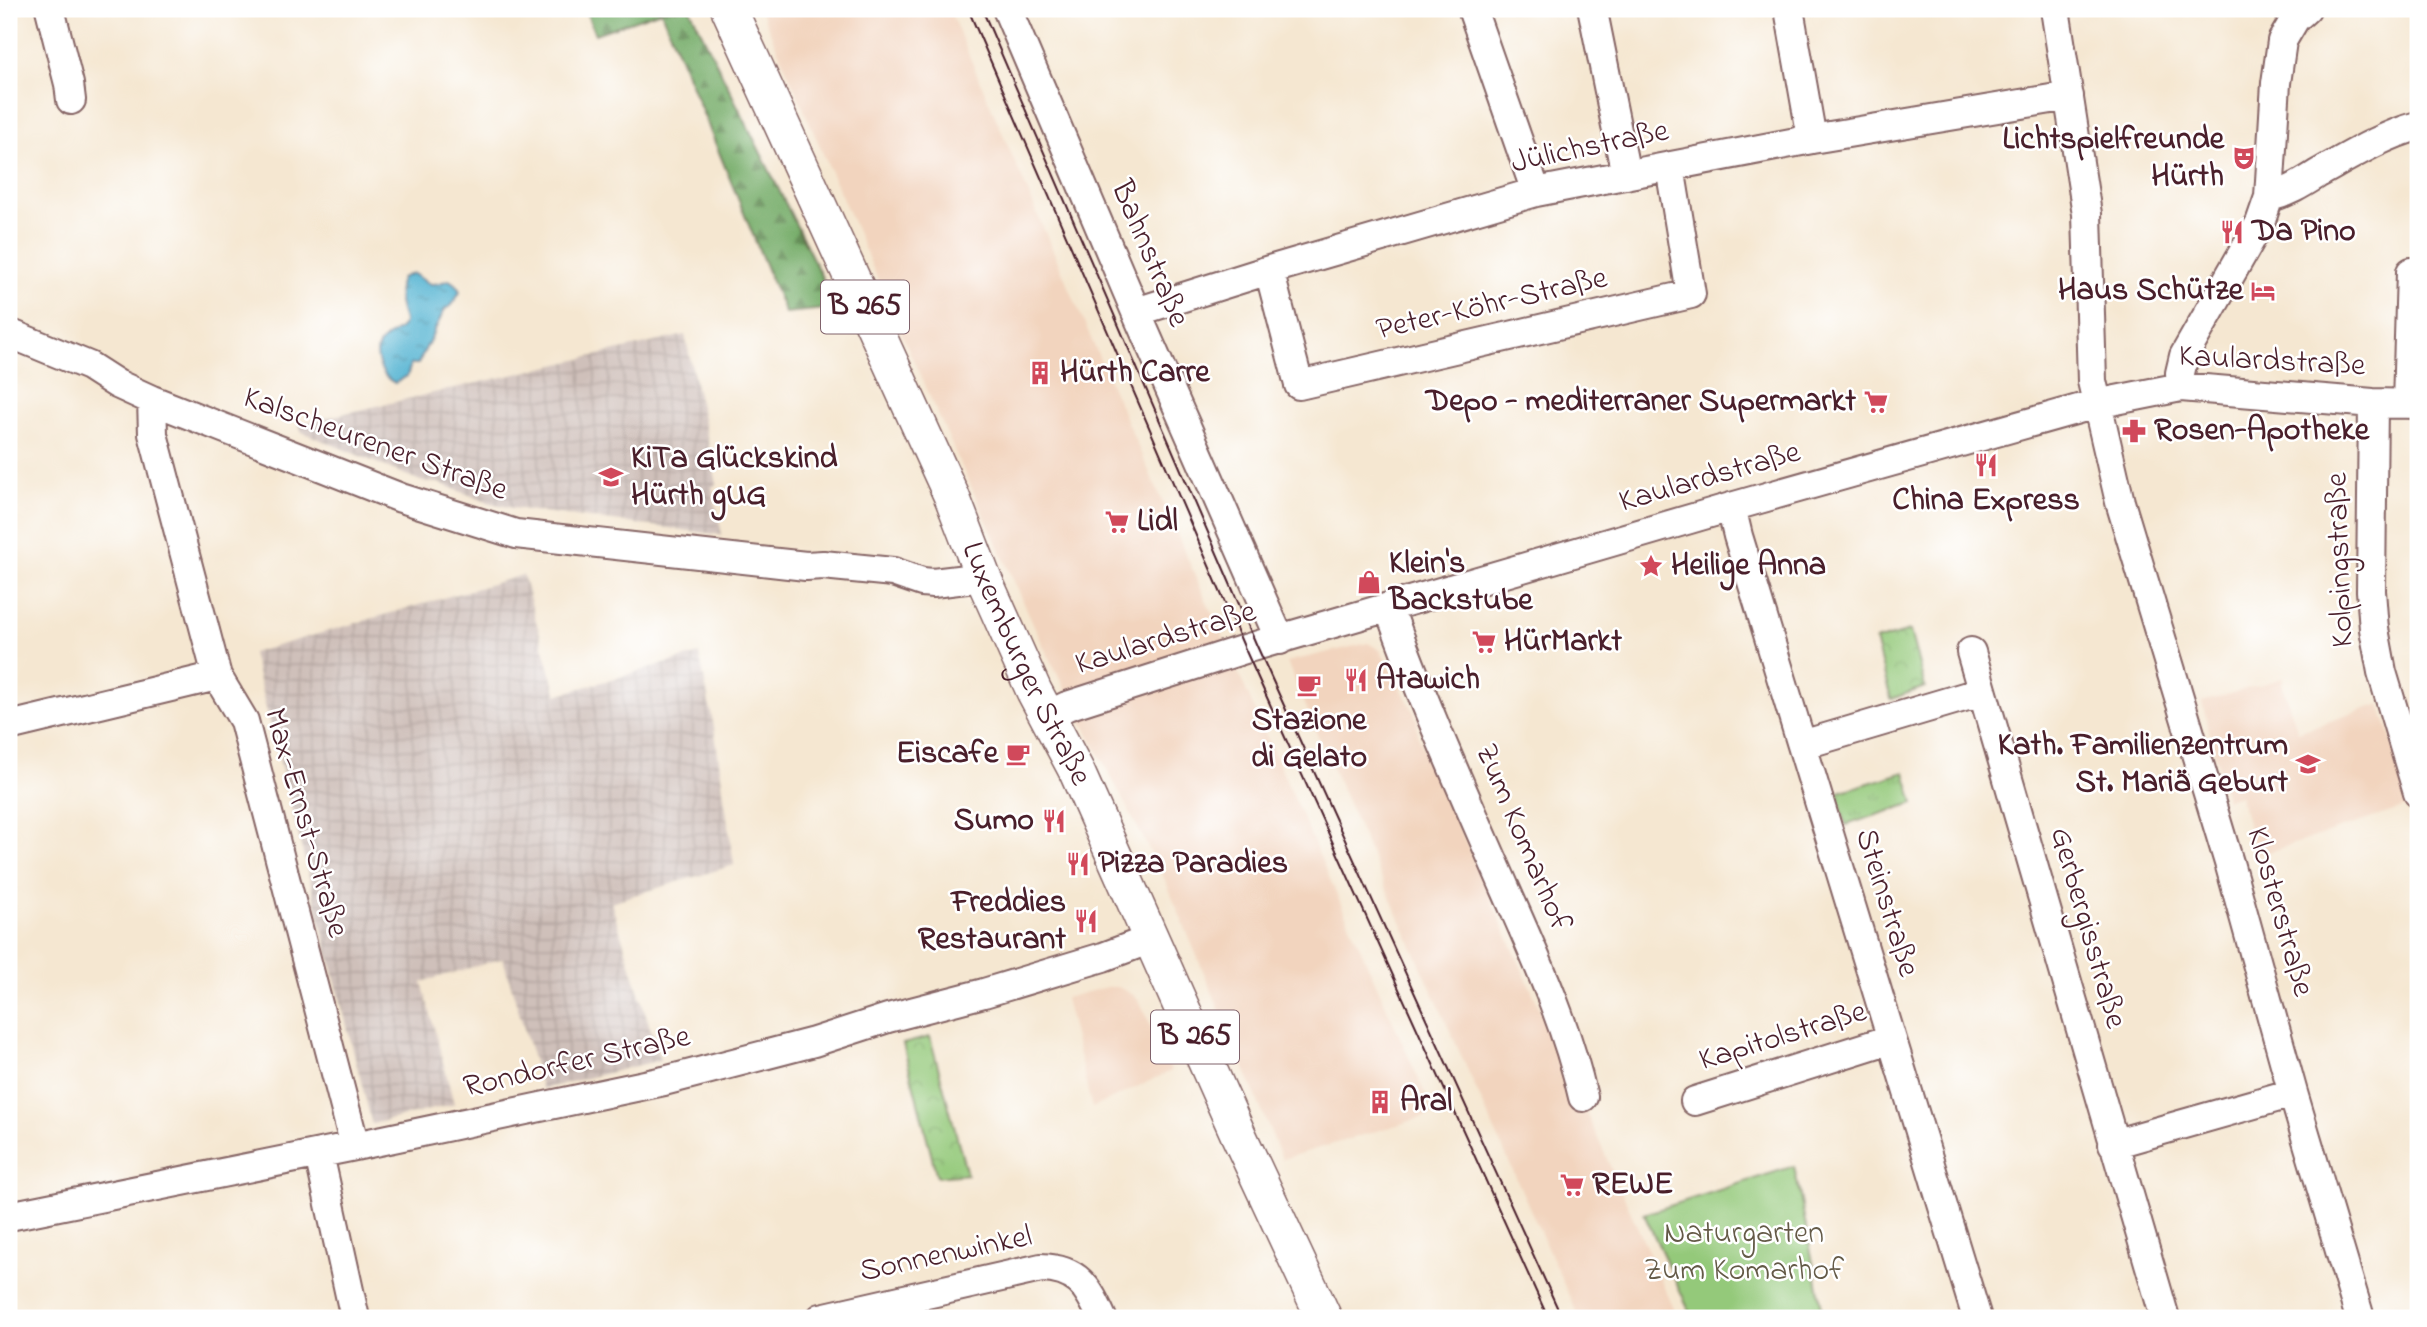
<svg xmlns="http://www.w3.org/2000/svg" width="2427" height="1327" font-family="'Indie Flower',sans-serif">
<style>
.built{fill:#f2d4be}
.industrial{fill:url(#industrial-grid)}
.grass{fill:url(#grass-tufts);stroke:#6f7452;stroke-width:2}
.forest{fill:url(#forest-firs);stroke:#60664a;stroke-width:2}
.park{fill:url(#park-crowns);stroke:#6f7452;stroke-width:2}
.garden{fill:#94c97a;stroke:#6f7452;stroke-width:2}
.water{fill:url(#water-ripples);stroke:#4e697e;stroke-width:2}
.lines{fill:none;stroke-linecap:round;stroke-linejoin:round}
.minor-casing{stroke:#866565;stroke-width:32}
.major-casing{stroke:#866565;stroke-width:38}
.minor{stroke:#fff;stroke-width:28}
.major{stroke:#fff;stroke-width:35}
.tram{stroke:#4a1f2b;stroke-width:2}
.labels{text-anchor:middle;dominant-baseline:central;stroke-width:5;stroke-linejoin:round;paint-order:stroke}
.shield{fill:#fff;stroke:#80626b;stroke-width:2}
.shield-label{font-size:30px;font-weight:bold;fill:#4a1f2b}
.poi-label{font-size:32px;font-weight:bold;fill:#4a1f2b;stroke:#fff;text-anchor:start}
.street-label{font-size:32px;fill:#4a1f2b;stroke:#fff}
.park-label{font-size:32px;fill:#645a47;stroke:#fff}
</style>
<defs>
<pattern id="industrial-grid" width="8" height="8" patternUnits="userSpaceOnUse" patternTransform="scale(1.75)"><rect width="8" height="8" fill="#cfc0ba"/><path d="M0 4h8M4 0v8" fill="none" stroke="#b3a5a0"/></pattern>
<pattern id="grass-tufts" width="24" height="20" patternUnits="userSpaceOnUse" patternTransform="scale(1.75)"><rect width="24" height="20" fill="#94c97a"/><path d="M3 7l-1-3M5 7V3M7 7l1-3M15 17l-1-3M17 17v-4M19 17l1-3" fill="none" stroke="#81ac6a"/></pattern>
<pattern id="forest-firs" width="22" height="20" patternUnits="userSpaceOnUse" patternTransform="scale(1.75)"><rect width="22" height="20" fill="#77ad6a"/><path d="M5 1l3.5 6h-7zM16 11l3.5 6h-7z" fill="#648c57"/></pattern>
<pattern id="park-crowns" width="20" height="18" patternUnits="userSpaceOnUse" patternTransform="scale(1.75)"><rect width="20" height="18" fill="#94c97a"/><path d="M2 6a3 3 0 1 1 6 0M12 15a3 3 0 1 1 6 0" fill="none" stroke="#81ac6a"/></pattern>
<pattern id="water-ripples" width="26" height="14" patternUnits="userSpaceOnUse" patternTransform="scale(1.75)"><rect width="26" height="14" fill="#52b3d1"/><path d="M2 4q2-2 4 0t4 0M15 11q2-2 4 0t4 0" fill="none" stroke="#4691aa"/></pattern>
</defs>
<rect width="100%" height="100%" fill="#fff"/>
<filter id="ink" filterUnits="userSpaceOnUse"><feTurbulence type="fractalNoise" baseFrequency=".0143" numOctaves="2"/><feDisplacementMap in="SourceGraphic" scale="14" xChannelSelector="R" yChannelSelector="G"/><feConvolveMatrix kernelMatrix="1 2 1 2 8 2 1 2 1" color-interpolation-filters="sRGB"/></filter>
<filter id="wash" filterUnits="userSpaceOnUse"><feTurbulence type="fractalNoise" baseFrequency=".00686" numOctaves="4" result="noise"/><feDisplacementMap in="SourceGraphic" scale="28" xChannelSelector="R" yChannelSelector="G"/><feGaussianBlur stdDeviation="1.57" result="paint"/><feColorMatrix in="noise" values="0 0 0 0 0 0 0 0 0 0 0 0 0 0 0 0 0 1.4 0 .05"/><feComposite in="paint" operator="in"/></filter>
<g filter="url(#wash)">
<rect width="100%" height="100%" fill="#f5e7d1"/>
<path class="built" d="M760,9H949L1124,415L1434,1114L1282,1159L1166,882L1048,656L905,342Z
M1368,643L1380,650L1413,710L1417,719L1418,736L1678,1318H1579L1311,721L1287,662Z
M2283,678L2282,683L2298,732L2380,704L2412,805L2257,856L2239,795L2226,799L2202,702Z
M1107,987H1118L1132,994L1140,1002L1171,1071L1092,1108L1065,998Z"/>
<path class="industrial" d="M685,335L717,484L712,487L722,535L513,508L487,502L439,483L423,482L302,432L299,424Z
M523,575L557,695L699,654L714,727L734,865L611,902L660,1060L542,1089L503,958L422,982L454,1104L372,1124L252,653Z"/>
<path class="grass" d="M1905,772L1914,803L1846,825L1836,793Z"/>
<path class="forest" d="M585,9H690L837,308L785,313L661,11L595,34Z"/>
<path class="park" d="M1910,631L1925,687L1891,699L1875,641Z
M930,1037L967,1174L937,1177L903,1044Z"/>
<path class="garden" d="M1794,1166L1824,1318H1693L1644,1214Z"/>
<path class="water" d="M412,273C430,283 426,288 449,280L457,285L460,292L452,305L445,309L418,364H411L407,376L395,383C387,379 384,375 380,367C367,334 402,336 404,322C404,318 402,315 401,311C398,300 397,289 401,278Z"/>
</g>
<g filter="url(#ink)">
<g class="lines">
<g class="minor-casing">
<path id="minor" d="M50,9L69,84L71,100
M1007,9L1136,312L1280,640
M1472,9L1536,192
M1789,9L1812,139
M2055,9L2087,214L2092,381L2120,502L2230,866L2293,1093L2360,1318
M1593,12L1626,175
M2269,197C2288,193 2303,183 2319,173C2350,156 2384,135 2418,126
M1269,270L1299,385L1691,294L1670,167
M1136,312L1269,270L1536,192L1812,139L2069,96
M9,333L89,366L117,384L152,400L401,498L516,534L806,566L823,565L893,572L922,582L933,583L983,577
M2181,387L2180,373L2184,356L2260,223L2269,197L2276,83L2282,41L2295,19L2306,9
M152,400L153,434L217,676L244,721L355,1146
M2373,403L2371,591L2374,629L2382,672L2418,793
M2407,403L2411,272
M1731,507L1738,536L1977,1318
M1389,608C1423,703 1465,796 1505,888C1535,956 1567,1025 1583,1097
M1971,652L2165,1318
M1046,716L1067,706L1245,649L1731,507L2096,404L2181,387L2373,403L2418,404
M9,726L217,676
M1802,745L1981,692
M1695,1101L1891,1039
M2113,1144L2293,1093
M319,1154L355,1318
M9,1216L355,1146L664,1081L814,1042L888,1018L984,993L1103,957L1151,939
M821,1318L1041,1268C1078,1269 1088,1287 1102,1318"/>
</g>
<g class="major-casing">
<g id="major">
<path id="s1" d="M729,9L952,497L983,577L1034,691L1076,770L1238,1134L1324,1318"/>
</g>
</g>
<use href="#minor" class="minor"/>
<use href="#major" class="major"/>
<path class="tram" d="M968,9L1245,649L1548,1318
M982,9L1257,646L1562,1318"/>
</g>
</g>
<defs>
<g id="theatre-bare" transform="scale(1.89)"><path d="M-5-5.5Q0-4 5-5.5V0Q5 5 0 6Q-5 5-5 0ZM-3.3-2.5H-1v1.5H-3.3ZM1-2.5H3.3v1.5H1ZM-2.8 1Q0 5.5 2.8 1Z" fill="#d1495b" stroke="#fff" stroke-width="2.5" paint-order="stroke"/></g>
<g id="restaurant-bare" transform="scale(1.89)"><path d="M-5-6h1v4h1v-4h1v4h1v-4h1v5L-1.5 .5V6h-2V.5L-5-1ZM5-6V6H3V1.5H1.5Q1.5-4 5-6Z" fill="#d1495b" stroke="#fff" stroke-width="2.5" paint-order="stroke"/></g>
<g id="hotel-bare" transform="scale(1.89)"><path d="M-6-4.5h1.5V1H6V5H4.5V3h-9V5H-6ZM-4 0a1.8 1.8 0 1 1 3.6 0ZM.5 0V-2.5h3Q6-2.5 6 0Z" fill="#d1495b" stroke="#fff" stroke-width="2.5" paint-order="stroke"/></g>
<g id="building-bare" transform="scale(1.89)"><path d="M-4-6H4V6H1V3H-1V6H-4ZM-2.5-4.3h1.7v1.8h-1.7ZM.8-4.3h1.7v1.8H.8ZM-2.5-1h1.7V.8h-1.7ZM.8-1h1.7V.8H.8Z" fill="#d1495b" stroke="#fff" stroke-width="2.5" paint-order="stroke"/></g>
<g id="supermarket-bare" transform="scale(1.89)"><path d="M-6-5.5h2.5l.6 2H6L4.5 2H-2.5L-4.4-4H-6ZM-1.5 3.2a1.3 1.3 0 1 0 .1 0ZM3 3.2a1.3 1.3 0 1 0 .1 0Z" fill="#d1495b" stroke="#fff" stroke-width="2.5" paint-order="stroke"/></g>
<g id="pharmacy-bare" transform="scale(1.89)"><path d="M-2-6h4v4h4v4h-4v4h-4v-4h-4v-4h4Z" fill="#d1495b" stroke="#fff" stroke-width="2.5" paint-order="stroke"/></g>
<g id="school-bare" transform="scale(1.89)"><path d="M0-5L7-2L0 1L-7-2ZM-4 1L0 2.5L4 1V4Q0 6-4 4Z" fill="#d1495b" stroke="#fff" stroke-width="2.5" paint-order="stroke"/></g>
<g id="sight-bare" transform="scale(1.89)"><path d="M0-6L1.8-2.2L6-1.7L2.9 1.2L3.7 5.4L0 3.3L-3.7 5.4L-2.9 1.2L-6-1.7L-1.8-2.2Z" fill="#d1495b" stroke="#fff" stroke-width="2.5" paint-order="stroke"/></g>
<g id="shop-bare" transform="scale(1.89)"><path d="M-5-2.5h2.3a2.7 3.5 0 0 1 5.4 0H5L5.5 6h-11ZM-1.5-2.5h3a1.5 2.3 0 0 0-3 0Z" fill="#d1495b" stroke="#fff" stroke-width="2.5" paint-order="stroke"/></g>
<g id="cafe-bare" transform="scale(1.89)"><path d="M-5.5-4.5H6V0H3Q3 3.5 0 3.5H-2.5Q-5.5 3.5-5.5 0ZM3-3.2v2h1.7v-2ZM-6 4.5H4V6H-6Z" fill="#d1495b" stroke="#fff" stroke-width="2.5" paint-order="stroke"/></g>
</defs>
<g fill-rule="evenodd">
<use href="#theatre-bare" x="2244" y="158"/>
<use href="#restaurant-bare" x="2232" y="232"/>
<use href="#hotel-bare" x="2263" y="291"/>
<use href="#building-bare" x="1040" y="373"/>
<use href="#supermarket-bare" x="1876" y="402"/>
<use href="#pharmacy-bare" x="2134" y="431"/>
<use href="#restaurant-bare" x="1986" y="465"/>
<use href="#school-bare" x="611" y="477"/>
<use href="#supermarket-bare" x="1117" y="522"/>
<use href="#sight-bare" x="1651" y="566"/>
<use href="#shop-bare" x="1369" y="582"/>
<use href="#supermarket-bare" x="1484" y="642"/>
<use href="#restaurant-bare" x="1356" y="680"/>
<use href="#cafe-bare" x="1309" y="685"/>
<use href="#cafe-bare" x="1018" y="754"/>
<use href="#school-bare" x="2308" y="764"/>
<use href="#restaurant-bare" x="1054" y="821"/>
<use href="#restaurant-bare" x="1078" y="864"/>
<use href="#restaurant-bare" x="1086" y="921"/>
<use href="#building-bare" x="1380" y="1102"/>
<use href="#supermarket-bare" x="1572" y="1185"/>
</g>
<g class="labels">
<g class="shield">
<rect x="821" y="280.5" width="88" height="53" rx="5"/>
<rect x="1151" y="1010.5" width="88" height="53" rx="5"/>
</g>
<g class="shield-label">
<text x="865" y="307">B 265</text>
<text x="1195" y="1037">B 265</text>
</g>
<g class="poi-label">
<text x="2224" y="140" text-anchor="end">Lichtspielfreunde<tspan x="2224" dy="37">Hürth</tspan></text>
<text x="2252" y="232">Da Pino</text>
<text x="2243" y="291" text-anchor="end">Haus Schütze</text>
<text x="1060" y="373">Hürth Carre</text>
<text x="1856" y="402" text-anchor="end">Depo - mediterraner Supermarkt</text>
<text x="2154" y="431">Rosen-Apotheke</text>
<text x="631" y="459">KiTa Glückskind<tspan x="631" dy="37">Hürth gUG</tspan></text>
<text x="1986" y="501" text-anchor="middle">China Express</text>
<text x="1137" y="522">Lidl</text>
<text x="1389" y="564">Klein's<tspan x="1389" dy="37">Backstube</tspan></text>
<text x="1671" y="566">Heilige Anna</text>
<text x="1504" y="642">HürMarkt</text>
<text x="1376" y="680">Atawich</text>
<text x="1309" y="721" text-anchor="middle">Stazione<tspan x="1309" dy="37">di Gelato</tspan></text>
<text x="2288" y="746" text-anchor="end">Kath. Familienzentrum<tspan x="2288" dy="37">St. Mariä Geburt</tspan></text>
<text x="998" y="754" text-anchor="end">Eiscafe</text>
<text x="1034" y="821" text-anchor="end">Sumo</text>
<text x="1098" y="864">Pizza Paradies</text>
<text x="1066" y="903" text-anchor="end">Freddies<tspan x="1066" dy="37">Restaurant</tspan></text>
<text x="1400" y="1102">Aral</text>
<text x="1592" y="1185">REWE</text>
</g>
<g class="street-label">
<text transform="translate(1590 148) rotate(-12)">Jülichstraße</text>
<text transform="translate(1149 254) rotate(67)">Bahnstraße</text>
<text transform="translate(1492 305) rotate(-13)">Peter-Köhr-Straße</text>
<text transform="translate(2272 362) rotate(3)">Kaulardstraße</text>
<text transform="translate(375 445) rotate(20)">Kalscheurener Straße</text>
<text transform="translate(1710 478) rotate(-16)">Kaulardstraße</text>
<text transform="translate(2341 560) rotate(-92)">Kolpingstraße</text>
<text transform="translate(1166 639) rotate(-17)">Kaulardstraße</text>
<text stroke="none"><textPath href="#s1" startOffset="719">Luxemburger Straße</textPath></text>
<text transform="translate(305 823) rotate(74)">Max-Ernst-Straße</text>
<text transform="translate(1522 838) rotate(67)">Zum Komarhof</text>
<text transform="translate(1886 903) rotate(73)">Steinstraße</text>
<text transform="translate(2279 912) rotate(74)">Klosterstraße</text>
<text transform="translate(2087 928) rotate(74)">Gerbergisstraße</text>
<text transform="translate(1783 1037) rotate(-17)">Kapitolstraße</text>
<text transform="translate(577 1063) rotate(-13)">Rondorfer Straße</text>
<text transform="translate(946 1255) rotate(-12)">Sonnenwinkel</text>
</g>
<g class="park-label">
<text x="1744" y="1234">Naturgarten<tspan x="1744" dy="37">Zum Komarhof</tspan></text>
</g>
</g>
<rect width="2427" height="1327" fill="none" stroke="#fff" stroke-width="35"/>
</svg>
